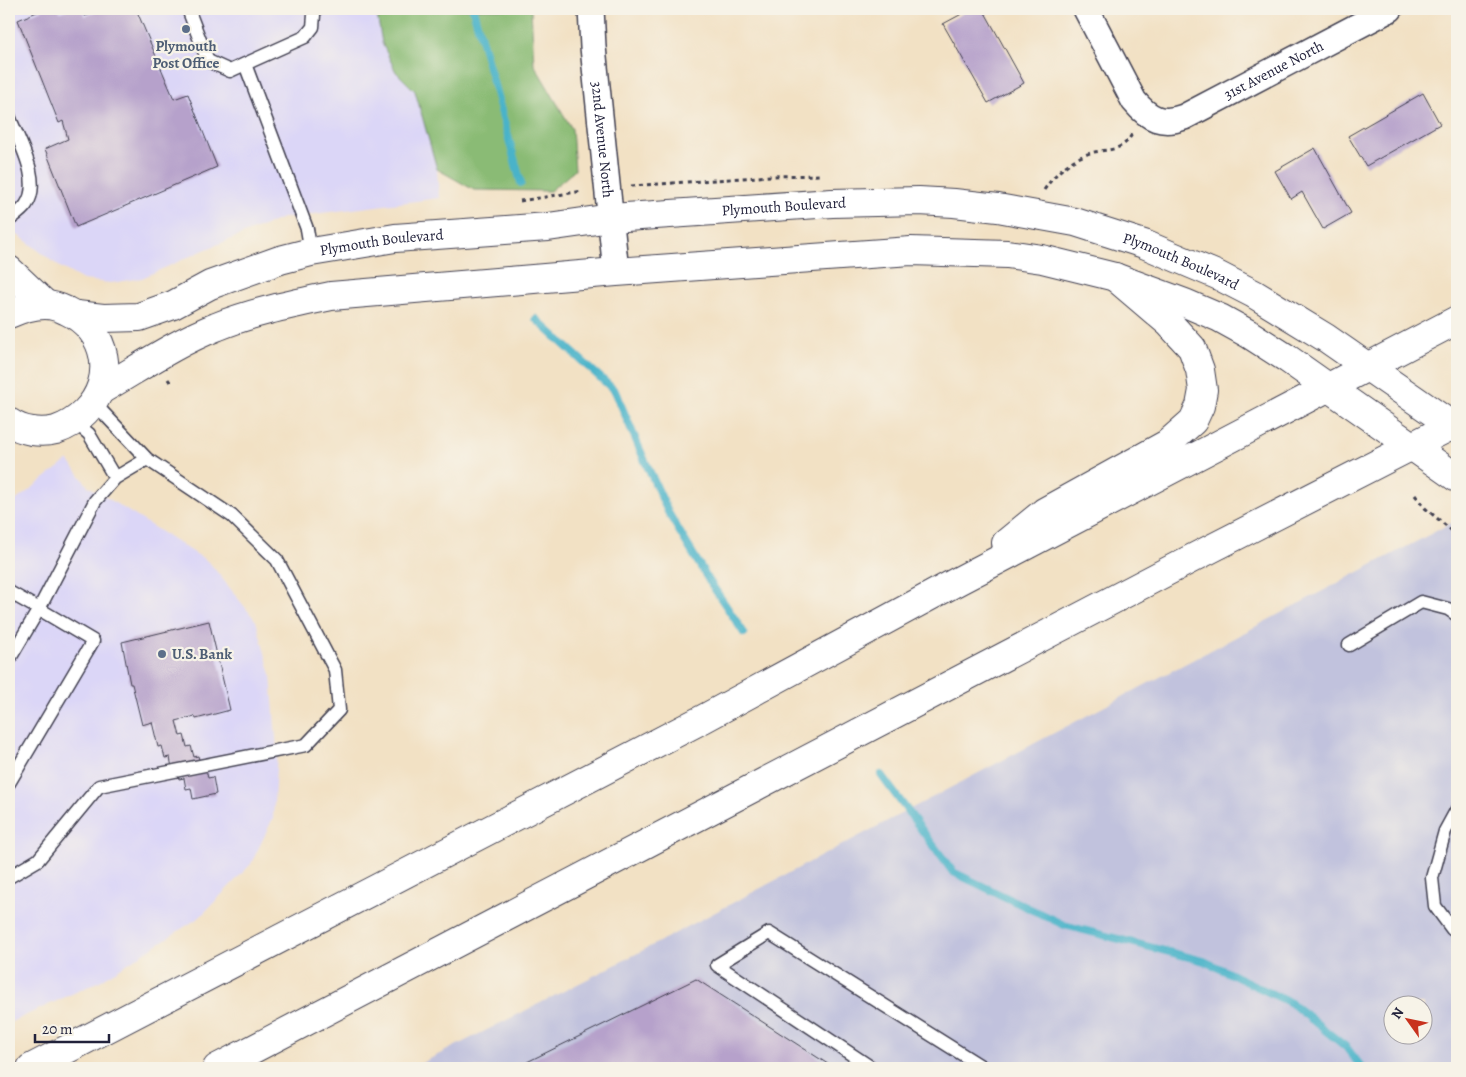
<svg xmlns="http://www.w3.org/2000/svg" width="1466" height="1077" font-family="Alegreya,serif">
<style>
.built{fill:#dbd6f7}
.industrial{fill:#c1c2dd;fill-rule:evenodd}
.forest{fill:#8abb74;stroke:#566e58}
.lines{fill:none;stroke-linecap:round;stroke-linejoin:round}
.stream{stroke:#4ab3c9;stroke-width:8}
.building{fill:#b6a1cb}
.lane-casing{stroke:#413f50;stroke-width:15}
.street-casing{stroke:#413f50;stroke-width:28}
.secondary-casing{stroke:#413f50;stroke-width:30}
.primary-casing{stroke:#413f50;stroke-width:30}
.path{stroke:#413f50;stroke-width:3;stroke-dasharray:4 4;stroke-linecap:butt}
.lane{stroke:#fff;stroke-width:12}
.street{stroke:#fff;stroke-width:25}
.secondary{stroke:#fff;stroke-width:28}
.primary{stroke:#fff;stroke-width:28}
.service-dot{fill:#5c6f8a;stroke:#f7f3e8;stroke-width:2}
.labels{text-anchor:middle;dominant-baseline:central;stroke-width:4.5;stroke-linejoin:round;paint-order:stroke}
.service-label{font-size:15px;font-weight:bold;fill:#4e5e75;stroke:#f7f3e8}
.street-label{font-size:15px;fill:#22223b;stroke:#f7f3e8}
</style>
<rect width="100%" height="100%" fill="#f7f3e8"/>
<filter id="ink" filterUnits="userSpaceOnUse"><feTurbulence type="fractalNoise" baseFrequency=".02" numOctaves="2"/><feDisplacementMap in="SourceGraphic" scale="10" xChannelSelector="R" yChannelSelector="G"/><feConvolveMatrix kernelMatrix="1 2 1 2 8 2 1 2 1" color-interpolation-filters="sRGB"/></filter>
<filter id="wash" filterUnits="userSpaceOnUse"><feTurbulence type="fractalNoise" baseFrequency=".0096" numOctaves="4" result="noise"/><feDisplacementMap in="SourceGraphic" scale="20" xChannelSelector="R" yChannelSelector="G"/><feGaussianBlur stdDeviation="1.12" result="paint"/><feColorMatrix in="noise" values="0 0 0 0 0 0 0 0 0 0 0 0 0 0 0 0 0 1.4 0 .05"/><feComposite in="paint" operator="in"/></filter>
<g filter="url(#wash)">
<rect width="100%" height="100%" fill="#f2e1c4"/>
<path class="built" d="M9,9H372L377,14L382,43L396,72L415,91L437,169L439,198L283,218L204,250L142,278L111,283L83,280L60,267L21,237L9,231Z
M68,460L88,486L209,562L256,621L271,675L277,752L273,818L251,864L200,917L100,981L9,1023V506Z"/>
<path class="industrial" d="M1457,520V1068H412L617,964ZM1394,1004H1424V1034H1394Z"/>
<path class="forest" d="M372,9H531L534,64L572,129L575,170L550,191L474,190L437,169L415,91L396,72L382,43L377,14Z"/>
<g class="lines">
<path class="stream" d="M473,9L521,183
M536,319L615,391L644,459L669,514L708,579L744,633
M881,775L953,872L1064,925L1204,961L1291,1003L1346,1047L1362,1068"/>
</g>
<g id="blocks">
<path class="building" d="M44,9H58L60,12L70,9H82L85,16L106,9H136L174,99L188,94L217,167L76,227L45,149L68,139L63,121L59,123L18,20Z
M971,9H983L1024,83L988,103L943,24Z
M1423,93L1440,124L1366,166L1348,136Z
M1315,148L1351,213L1323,229L1302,192L1291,199L1275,171Z
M209,621L230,710L196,719L195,716L176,721L180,736L184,735L187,747L191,746L194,757L198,756L201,767L205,766L208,778L213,777L216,794L193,799L191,788L186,789L184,778L179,779L176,767L172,768L170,757L165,758L162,746L158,747L152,722L142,725L132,684H130L122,642Z
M696,979L834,1068H530L527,1062Z"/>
</g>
</g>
<g filter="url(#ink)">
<use href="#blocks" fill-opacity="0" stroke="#413f50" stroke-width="1"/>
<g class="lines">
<g class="lane-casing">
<path id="lane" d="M188,9L208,61L230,71L245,64L307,229L311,252
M245,64L305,37L313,27L314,15L312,9
M9,116C18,140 43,181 26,205C22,211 14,216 9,220
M75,422L89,434L115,478
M9,592L39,609L9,660
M1349,645L1421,602L1448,609L1457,615
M9,783L93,641L39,609L95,501L115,478L147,459
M1457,809L1445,831L1432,878L1435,906L1452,929L1457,932
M9,877L38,860L99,786L306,745L339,710L335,670L277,560L232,516L147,459L94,403
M872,1068L717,965L769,933L984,1068"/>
</g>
<g class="street-casing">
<g id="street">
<path id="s1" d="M591,9L593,47L616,272"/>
<path id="s2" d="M1086,9L1134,101C1149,119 1162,125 1184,117L1390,9"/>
</g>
</g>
<g class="secondary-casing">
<g id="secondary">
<path d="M9,270L46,305"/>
<path d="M9,314C20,309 32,305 45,305C53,305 61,308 67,311C108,330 117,380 85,412C76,421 68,426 56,430C40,434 22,431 9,422"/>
<path id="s3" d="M77,315L103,318L139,317L173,305L210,285L280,260L311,252L395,238L548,227L611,218L832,203L919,201L954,203L998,208L1075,222L1144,244L1217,275L1254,294L1326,338L1457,429"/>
<path d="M101,390C138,369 175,343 216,327C252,312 293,304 331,296L616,272L911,251L1007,254L1042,259L1115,277L1185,303L1220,318L1249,334L1288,359L1457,478"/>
</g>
</g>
<g class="primary-casing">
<path id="primary" d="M1006,543L1044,512L1167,444L1193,421L1200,406L1203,390L1200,370L1192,348L1169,323L1115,277
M31,1068L703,719L958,581L1457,320
M217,1068L1191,559L1457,423"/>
</g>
<path class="path" d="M631,186L771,176L822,175
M1044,190C1055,174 1067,162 1085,155C1103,147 1121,155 1132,134
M520,201L583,191
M168,379L172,385
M1415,495L1425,508L1457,535"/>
<use href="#lane" class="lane"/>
<use href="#street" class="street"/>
<use href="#secondary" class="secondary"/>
<use href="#primary" class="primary"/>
</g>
</g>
<g class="service-dot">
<circle cx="186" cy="29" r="5"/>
<circle cx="162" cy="654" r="5"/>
</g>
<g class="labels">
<g class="service-label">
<text x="186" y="46">Plymouth<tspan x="186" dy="17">Post Office</tspan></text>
<text x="172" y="654" text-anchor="start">U.S. Bank</text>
</g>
<g class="street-label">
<text stroke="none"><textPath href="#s2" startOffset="262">31st Avenue North</textPath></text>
<text stroke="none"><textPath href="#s1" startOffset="131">32nd Avenue North</textPath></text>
<text stroke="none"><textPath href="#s3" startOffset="722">Plymouth Boulevard</textPath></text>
<text stroke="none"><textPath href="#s3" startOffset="318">Plymouth Boulevard</textPath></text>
<text stroke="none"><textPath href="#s3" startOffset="1128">Plymouth Boulevard</textPath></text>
</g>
</g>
<rect width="1466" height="1077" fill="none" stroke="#f7f3e8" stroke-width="30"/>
<g transform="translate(1408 1020) rotate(303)"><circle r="24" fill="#f7f3e8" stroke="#a29fa3"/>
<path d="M0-4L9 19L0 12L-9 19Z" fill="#c8321e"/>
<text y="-8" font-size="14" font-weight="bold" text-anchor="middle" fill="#22223b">N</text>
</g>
<path d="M35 1034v8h74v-8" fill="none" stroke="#22223b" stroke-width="2.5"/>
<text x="42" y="1034" font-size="15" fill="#22223b" stroke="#f7f3e8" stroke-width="4" paint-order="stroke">20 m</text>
</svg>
